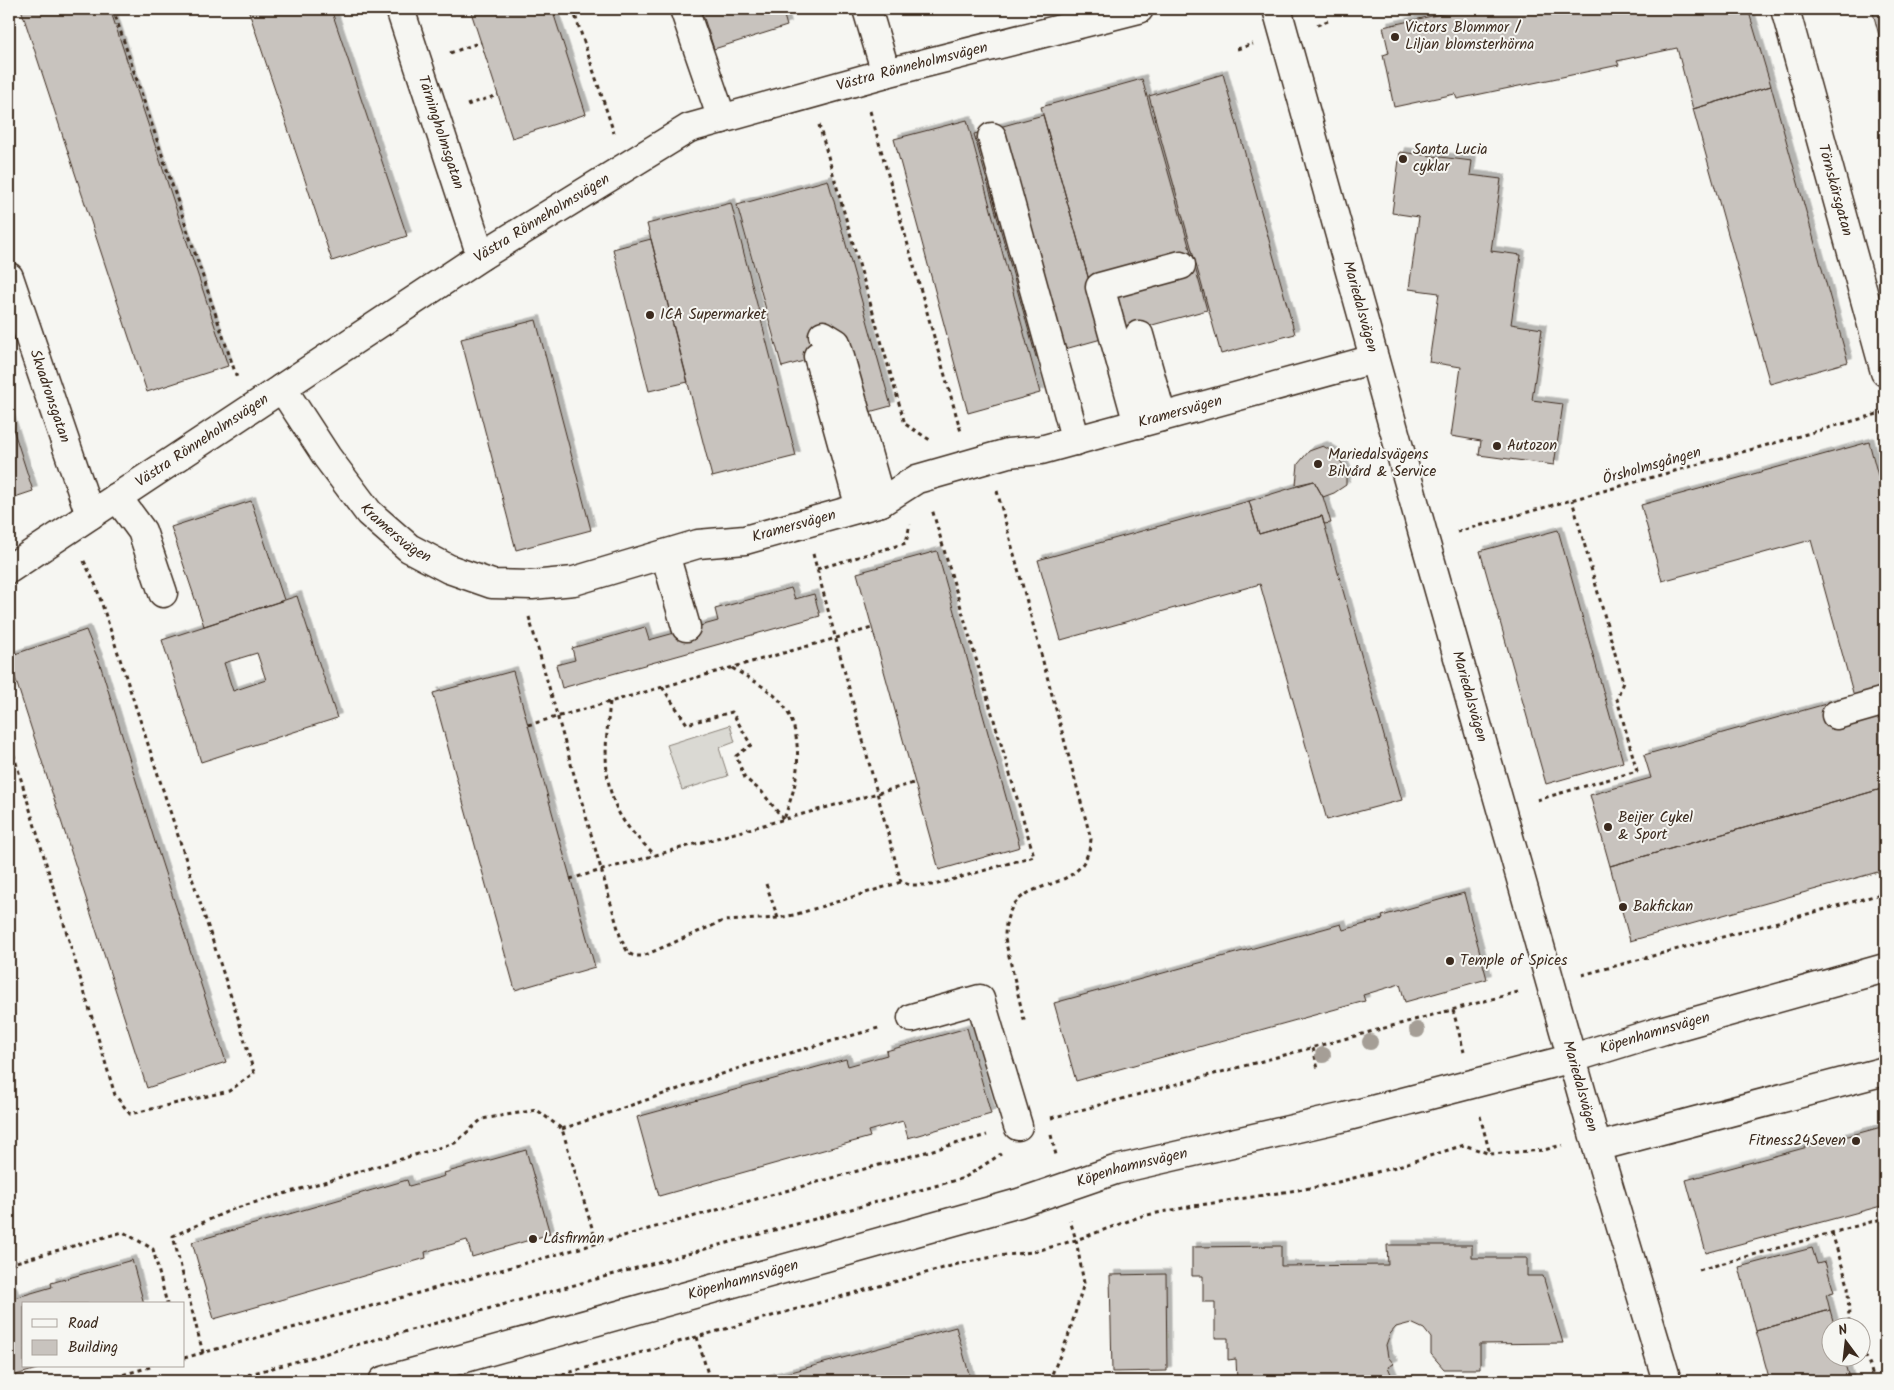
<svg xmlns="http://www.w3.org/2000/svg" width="1894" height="1390" font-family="Kalam,sans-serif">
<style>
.green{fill:#dad9d3;stroke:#8a8278}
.building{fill:#c8c3be;stroke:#3b2a1e;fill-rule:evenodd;filter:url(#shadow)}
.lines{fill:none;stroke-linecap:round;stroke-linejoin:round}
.minor-casing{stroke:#3b2a1e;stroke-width:31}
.major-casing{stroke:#3b2a1e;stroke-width:31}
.path{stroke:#3b2a1e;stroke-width:3;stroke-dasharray:4 4;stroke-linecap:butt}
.minor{stroke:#f6f6f2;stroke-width:28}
.major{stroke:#f6f6f2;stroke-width:28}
.tree{fill:#a59e96}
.poi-dot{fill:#3b2a1e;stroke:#f6f6f2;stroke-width:2}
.labels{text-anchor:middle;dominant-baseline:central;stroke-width:4;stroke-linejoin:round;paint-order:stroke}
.poi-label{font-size:15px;fill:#3b2a1e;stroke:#f6f6f2;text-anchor:start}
.street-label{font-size:15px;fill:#3b2a1e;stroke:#f6f6f2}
</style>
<defs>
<filter id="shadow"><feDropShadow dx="4.5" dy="-4.5" stdDeviation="0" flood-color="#0004"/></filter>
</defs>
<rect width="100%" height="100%" fill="#f6f6f2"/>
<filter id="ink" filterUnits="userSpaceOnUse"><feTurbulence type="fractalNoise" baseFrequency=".02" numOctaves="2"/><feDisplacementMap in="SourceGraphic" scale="10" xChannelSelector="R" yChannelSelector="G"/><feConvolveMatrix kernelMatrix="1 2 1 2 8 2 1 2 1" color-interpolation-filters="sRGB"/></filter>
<g filter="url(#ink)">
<path class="green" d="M730,725L735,742L719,748L728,776L682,790L667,745Z"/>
<path class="building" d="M21,9H110L228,366L147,392Z
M248,9H331L407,236L332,261Z
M470,9H552L586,114L512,138Z
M701,9H782L787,26L714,49Z
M1463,9H1748L1771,86L1693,109L1677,48L1617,61L1619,65L1457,99L1455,94L1394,107L1383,55L1389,53L1383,27Z
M1872,9H1885V58Z
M1223,74L1295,334L1221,354L1149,96Z
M1142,79L1207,310L1105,338L1041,107Z
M1771,86L1848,362L1770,384L1693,109Z
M1043,115L1105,338L1036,357L974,134Z
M967,120L1040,393L968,413L894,139Z
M1400,152L1472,161L1470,175L1501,179L1491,251L1521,255L1511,324L1542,329L1532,400L1563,404L1554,465L1479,455L1481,441L1451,436L1461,367L1429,362L1439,293L1409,289L1419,217L1392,213Z
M828,180L891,406L847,418L829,354L782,367L737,205Z
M731,203L796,456L712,477L647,224Z
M651,239L688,382L649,391L613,249Z
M536,320L591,530L516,550L461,339Z
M9,416L33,491L9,499Z
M1869,442L1885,502V692L1855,700L1811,540L1662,581L1641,505Z
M1323,446L1336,454L1346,470V485L1334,493L1323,497L1314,481L1296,485L1298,464L1309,451Z
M1314,481L1323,497L1331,523L1324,524L1322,516L1259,534L1249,501Z
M251,501L284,600L204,626L171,527Z
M1249,501L1259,534L1322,516L1402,800L1327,820L1260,584L1061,640L1038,560Z
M1558,530L1623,762L1546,784L1480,551Z
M937,551L1020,847L939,870L857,573Z
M791,588L795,599L814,594L820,616L562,688L556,665L575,660L572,648L645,627L649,640L718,621L715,609Z
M297,596L337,718L201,762L162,640ZM257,653L266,680L233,691L224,663Z
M86,630L100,664L155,842L226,1062L147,1088L9,659V656Z
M513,671L595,967L515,990L433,693Z
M1833,702L1885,710V788L1610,866L1590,795L1651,778L1644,755Z
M1885,788V870L1630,941L1610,866Z
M1464,893L1487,979L1405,1002L1400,984L1363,995L1365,1001L1076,1081L1054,1003L1341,924L1343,930L1383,919L1382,916Z
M967,1028L991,1114L908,1138L903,1121L868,1131L870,1137L659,1196L637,1117L846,1059L848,1066L887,1055L886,1051Z
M1885,1126V1205L1706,1253L1686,1180Z
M526,1150L550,1234L472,1257L467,1240L425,1252L426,1258L214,1319L192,1242L407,1180L409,1186L445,1176L444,1173Z
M1387,1245H1472V1258H1527V1276H1543L1563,1343L1480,1344V1369H1444L1431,1354V1338L1424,1329L1411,1323L1396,1327L1390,1334L1386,1345L1388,1357L1394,1364L1388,1367L1394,1381H1237L1236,1359L1228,1360V1338H1215V1302H1203V1276H1192V1247L1281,1246V1266L1388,1265Z
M1812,1248L1817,1264L1825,1262L1834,1292L1826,1294L1830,1310L1756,1331L1739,1267Z
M132,1260L144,1304H24V1366H36L37,1369L9,1377V1292L12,1291L14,1298L52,1287L51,1283Z
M1166,1274L1167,1371L1112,1372L1110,1275Z
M1830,1310L1835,1328H1832V1358H1843L1850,1381H1770L1756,1331Z
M956,1327L971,1381H763L762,1380Z"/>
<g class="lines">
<g class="minor-casing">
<g id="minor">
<path id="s1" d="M400,9L481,256"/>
<path d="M684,9L722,119"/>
<path d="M867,9L886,73"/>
<path id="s2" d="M1785,9L1885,372"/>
<path d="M992,137L1076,441"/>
<path id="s3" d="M9,277L90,515"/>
<path d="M823,335L836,343L881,502"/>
<path d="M1139,335L1162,417"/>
<path d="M818,356L860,508"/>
<path id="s4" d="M282,388L327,457L369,513L409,548L449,569L492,584L532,585L574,581L698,544L745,540L881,502L917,479L1008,453L1041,450L1374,359"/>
<path d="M1138,424L1100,287L1181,265"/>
<path d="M117,497L142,531L163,593"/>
<path d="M665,554L686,627"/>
<path id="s5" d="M9,569L481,256L689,128L886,73L1139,9"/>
<path d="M1836,715L1885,701"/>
<path d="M912,1018L980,999L1018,1126"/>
<path d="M1597,1147L1885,1071"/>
<path id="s6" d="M383,1381L1019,1203L1115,1170L1345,1117L1472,1084L1573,1058L1664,1030L1885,968"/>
</g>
</g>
<g class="major-casing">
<g id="major">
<path id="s7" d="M1277,9L1425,541L1597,1147L1667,1381"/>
</g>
</g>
<path class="path" d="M113,9L237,378
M573,9L614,133
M1317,25L1328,21
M1237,49L1253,44
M450,53L481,42
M467,105L498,95
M870,111L961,432
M819,125L905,424L930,440
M997,491L1091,839C1084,906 1004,864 1005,939L1025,1024
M1457,532L1885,412
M813,554L901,882L910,885H934L1034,856L932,509
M817,569L906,543L910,524
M529,617L621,939C628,952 627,957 643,956L723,921L778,918L794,915L901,882
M662,687L687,724L732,712L751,745L736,756L745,778L762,792L784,820C787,808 793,795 795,783C800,756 799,723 780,701C767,687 748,678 732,668
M610,702C606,740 601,776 618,811C626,828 642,842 655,855
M528,725L872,628
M9,739L115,1095L130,1114L229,1091L254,1073L239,1021L96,586L83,559
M1537,800L1637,771L1617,699L1623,682L1572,500
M570,879L914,783
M766,884L778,918
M1582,975L1885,893
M1453,1010L1464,1052
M1313,1048L1318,1069
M1480,1116L1490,1154
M1051,1118L1518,992
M562,1129L751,1064L882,1027
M1051,1135L1056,1155
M1832,1233L1848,1285L1849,1321L1852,1328
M9,1264L123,1232L153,1249L167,1304
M1699,1270L1885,1218
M697,1337L710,1381
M1862,1348L1870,1366L1874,1381
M203,1353L173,1236L233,1209L455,1143L482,1119L537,1110L562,1129L597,1244
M184,1358L987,1135
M100,1381L154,1366
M225,1381L964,1178L1001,1154
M539,1381L958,1264L998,1256L1033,1252L1076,1240L1142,1216L1194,1206L1323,1186L1392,1168L1464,1145L1490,1154L1544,1150L1562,1145
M1049,1381L1068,1337L1084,1283L1076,1240L1070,1220"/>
<use href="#minor" class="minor"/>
<use href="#major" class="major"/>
</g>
<g class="tree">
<circle cx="1417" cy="1030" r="8"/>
<circle cx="1370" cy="1042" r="8"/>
<circle cx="1323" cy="1055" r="8"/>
</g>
</g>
<g class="poi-dot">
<circle cx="1395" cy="37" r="5"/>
<circle cx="1403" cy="159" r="5"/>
<circle cx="650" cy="315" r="5"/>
<circle cx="1497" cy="446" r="5"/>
<circle cx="1318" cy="464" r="5"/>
<circle cx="1608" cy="827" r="5"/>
<circle cx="1623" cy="907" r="5"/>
<circle cx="1450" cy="961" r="5"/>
<circle cx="1856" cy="1141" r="5"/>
<circle cx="533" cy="1239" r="5"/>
</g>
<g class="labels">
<g class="poi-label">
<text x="1405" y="28">Victors Blommor /<tspan x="1405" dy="17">Liljan blomsterhörna</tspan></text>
<text x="1413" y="150">Santa Lucia<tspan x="1413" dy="17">cyklar</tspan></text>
<text x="660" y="315">ICA Supermarket</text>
<text x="1507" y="446">Autozon</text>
<text x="1328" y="455">Mariedalsvägens<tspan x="1328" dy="17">Bilvård &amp; Service</tspan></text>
<text x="1618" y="818">Beijer Cykel<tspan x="1618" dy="17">&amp; Sport</tspan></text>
<text x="1633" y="907">Bakfickan</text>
<text x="1460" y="961">Temple of Spices</text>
<text x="1846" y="1141" text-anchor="end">Fitness24Seven</text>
<text x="543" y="1239">Låsfirman</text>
</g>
<g class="street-label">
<text stroke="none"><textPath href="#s5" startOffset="1042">Västra Rönneholmsvägen</textPath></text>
<text stroke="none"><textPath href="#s1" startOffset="130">Tärningholmsgatan</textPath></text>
<text stroke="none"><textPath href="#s2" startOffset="188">Törnskärsgatan</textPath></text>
<text stroke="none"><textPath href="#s5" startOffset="638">Västra Rönneholmsvägen</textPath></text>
<text stroke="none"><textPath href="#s7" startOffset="309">Mariedalsvägen</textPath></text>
<text stroke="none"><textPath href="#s3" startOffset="126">Skvadronsgatan</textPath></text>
<text stroke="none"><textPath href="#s4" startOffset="1011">Kramersvägen</textPath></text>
<text stroke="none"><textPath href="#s5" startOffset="232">Västra Rönneholmsvägen</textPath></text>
<text transform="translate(1652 466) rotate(-16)">Örsholmsgången</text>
<text stroke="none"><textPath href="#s4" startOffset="606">Kramersvägen</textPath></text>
<text stroke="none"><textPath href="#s4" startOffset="186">Kramersvägen</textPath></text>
<text stroke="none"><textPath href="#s7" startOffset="714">Mariedalsvägen</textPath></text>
<text stroke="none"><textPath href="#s6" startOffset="1319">Köpenhamnsvägen</textPath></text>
<text stroke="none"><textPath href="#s7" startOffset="1119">Mariedalsvägen</textPath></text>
<text stroke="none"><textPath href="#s6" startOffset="779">Köpenhamnsvägen</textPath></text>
<text stroke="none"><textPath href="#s6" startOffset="374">Köpenhamnsvägen</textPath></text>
</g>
</g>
<rect width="1894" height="1390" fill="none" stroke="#f6f6f2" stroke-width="30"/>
<rect x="15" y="15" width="1864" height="1360" fill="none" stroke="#3b2a1e" stroke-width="2" filter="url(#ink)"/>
<rect x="22" y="1302" width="162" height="65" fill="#f6f6f2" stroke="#aba49d"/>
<rect x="32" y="1319" width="25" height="8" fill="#f6f6f2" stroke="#aba49d"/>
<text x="68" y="1328" font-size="15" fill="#3b2a1e">Road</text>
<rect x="32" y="1340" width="25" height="15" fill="#c8c3be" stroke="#aba49d"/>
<text x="68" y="1352" font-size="15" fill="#3b2a1e">Building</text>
<g transform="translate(1846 1342) rotate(345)"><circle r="24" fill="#f6f6f2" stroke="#aba49d"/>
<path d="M0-4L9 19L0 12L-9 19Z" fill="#3b2a1e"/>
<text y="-8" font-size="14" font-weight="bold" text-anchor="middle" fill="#3b2a1e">N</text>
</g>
</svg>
